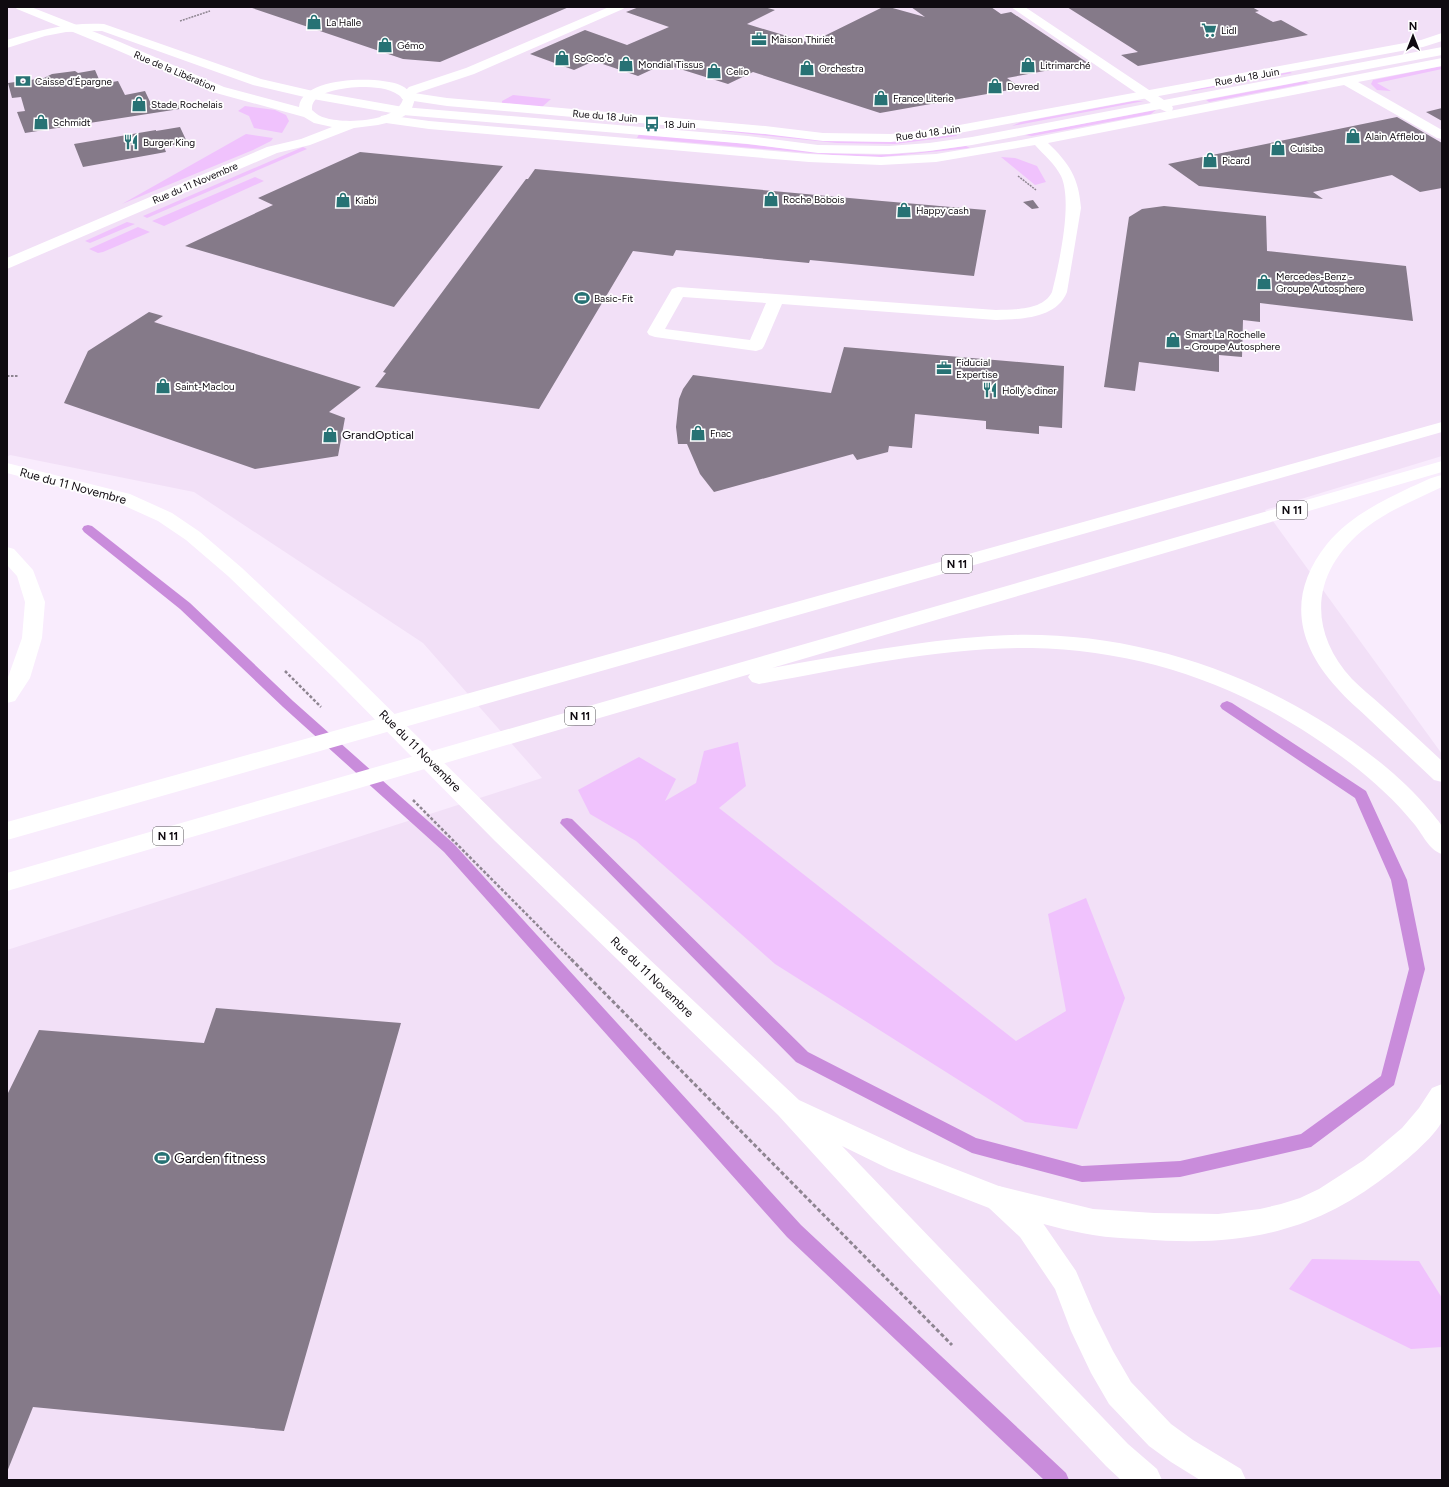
<svg xmlns="http://www.w3.org/2000/svg" width="1449" height="1487" font-family="Figtree,sans-serif">
<style>
.built{fill:#f2e0f7}
.green{fill:#f0c2fd}
.lines{fill:none;stroke-linecap:round;stroke-linejoin:round}
.stream{fill:#c98cdb;fill-rule:evenodd}
.building{fill:#857a89}
.path-far3{stroke:#8e8591;stroke-width:1.5;stroke-dasharray:2 1;stroke-linecap:butt}
.path-far2{stroke:#8e8591;stroke-width:2;stroke-dasharray:2.5 1.5;stroke-linecap:butt}
.path-far1{stroke:#8e8591;stroke-width:2.5;stroke-dasharray:3 2;stroke-linecap:butt}
.path{stroke:#8e8591;stroke-width:3;stroke-dasharray:4 2.5;stroke-linecap:butt}
.service{fill:#fff;fill-rule:evenodd}
.minor{fill:#fff;fill-rule:evenodd}
.tertiary{fill:#fff;fill-rule:evenodd}
.trunk{fill:#fff;fill-rule:evenodd}
.labels{text-anchor:middle;dominant-baseline:central;stroke-width:3.5;stroke-linejoin:round;paint-order:stroke}
.far-poi-label{font-size:10px;fill:#0f0a10;stroke:#fff;text-anchor:start}
.far-street-label{font-size:10px;fill:#0f0a10;stroke:#fff}
.shield{fill:#fff;stroke:#575458;stroke-width:1}
.shield-label{font-size:11px;font-weight:bold;fill:#0f0a10}
.poi-label{font-size:12px;fill:#0f0a10;stroke:#fff;text-anchor:start}
.street-label{font-size:12px;fill:#0f0a10;stroke:#fff}
.near-poi-label{font-size:14px;fill:#0f0a10;stroke:#fff;text-anchor:start}
</style>
<rect width="100%" height="100%" fill="#f9ecfd"/>
<path class="built" d="M7,7H1442V456L1265,510L1442,754V1480H7V950L542,778L423,643L194,492L10,455L7,457Z"/>
<path class="green" d="M1442,66V69L1377,83L1391,91L1377,90L1371,84L1373,80Z
M1290,72L1292,73L1193,91L1191,90Z
M1306,81L1309,83L1209,102L1206,100Z
M513,95L551,99L542,107L502,103V101Z
M1134,101H1144L1012,126L1021,122Z
M245,106L275,110L286,115L289,121L282,133L254,128L249,116L238,111Z
M1156,110L1151,114L1032,136L1024,135Z
M723,129C801,138 878,149 956,134L957,136L895,144L837,143L722,131Z
M246,134L273,138L271,141L253,150L122,204Z
M639,134L728,142L826,153L879,155L914,153L966,146L970,148L882,157L833,155L637,138Z
M303,147L307,149L147,218L143,216Z
M1001,157L1015,158L1037,166L1046,182L1035,185Z
M255,177L264,181L164,226L152,221Z
M127,222L135,224L90,243L85,241Z
M138,227L150,232L103,252L98,253L89,249Z
M738,742L746,786L719,808L1016,1041L1066,1011L1048,914L1086,898L1125,998L1077,1129L1025,1122L775,964L636,841L590,814L578,790L639,757L676,779L665,801L696,783L704,751Z
M1312,1259L1419,1261L1442,1298V1347L1411,1349L1289,1289Z"/>
<g class="lines">
<path class="stream" d="M88,525L92,526L190,603L293,701L454,844L801,1225L1066,1473L1069,1480H1044L787,1237L444,852L283,707L180,609L84,532L82,529L84,526Z
M1227,701L1232,703L1366,791L1407,880L1425,969L1394,1085L1311,1147L1180,1177L1082,1182L972,1153L796,1062L560,823L562,819L567,818L572,819L808,1052L976,1138L1082,1166L1180,1161L1301,1134L1381,1076L1409,969L1391,880L1355,798L1222,709L1220,706L1222,703Z"/>
</g>
<path class="building" d="M249,7H569L440,62L403,59Z
M639,7H764L775,10L747,24L810,43L883,7H889L925,17L911,7H991L1001,14L1011,12L1088,63L1007,78L1021,88L880,113L753,72L728,84L664,64L638,76L594,61L574,70L530,54L585,30L627,45L669,27L626,12Z
M1067,7H1252L1259,11L1255,12L1273,22L1281,20L1308,35L1138,66L1121,55L1138,52Z
M95,70L101,84L118,81L125,95L145,91L152,106L172,103L186,108L25,133L17,112L25,111L21,97L12,98L8,83L44,78L52,74L75,71L78,73Z
M1442,108V121L1426,112Z
M1397,117L1442,143V188L1420,192L1392,175L1313,192L1323,199L1199,186L1168,164Z
M180,127L187,142L164,147L166,152L83,167L74,144L156,130V131Z
M360,152L503,166L394,307L185,246L273,205L258,198Z
M535,169L882,201L986,210L974,276L810,260L809,263L676,250L673,256L633,251L539,409L375,387L386,373L383,372L526,179H528Z
M1033,200L1039,208L1032,209L1023,202Z
M1164,206L1266,216L1267,251L1406,266L1413,321L1260,303V322L1243,320L1242,357L1219,355V372L1139,362L1135,391L1104,387L1129,217L1142,209Z
M149,312L163,316L154,322L361,387L329,412L345,418L338,456L255,469L64,403L88,351Z
M844,347L1064,366L1062,428L1039,426V434L986,429V421L915,414L912,448L889,446L888,452L857,460L853,454L714,492L700,474L687,444H678L676,427L679,399L683,389L693,375L831,393Z
M216,1008L401,1023L284,1431L33,1407L7,1472V1095L39,1030L204,1043Z"/>
<g class="lines">
<path class="path-far3" d="M180,21L210,11
M1018,176L1036,190"/>
<path class="path-far2" d="M7,376H18"/>
<path class="path-far1" d="M285,671L321,707
M413,800L572,960"/>
<path class="path" d="M571,959L952,1345"/>
<path class="service" d="M609,7H625L623,9L474,74L417,93C412,97 409,99 402,98L401,95L409,87L466,68Z
M1011,7H1025L1164,100L1442,47V55L1172,106L1173,108L1172,111L1167,112L1160,109L972,145L929,151L889,154L818,153L748,144L403,115L313,99L253,85L102,31L66,32L45,36L7,48V40C39,30 70,22 104,24L261,79L313,91L403,107L748,136L818,145L889,146L929,143L972,137L1151,103Z"/>
<path class="minor" d="M1442,33V41L1423,47L943,136L891,142L823,141L765,134L447,106L407,100L402,99L401,96L402,93L407,92L447,98L765,126L823,133L891,134L943,128L1421,40Z
M1442,58V66L1358,82L1442,130V139L1437,138L1344,85L1048,143C1069,163 1079,178 1081,208L1067,292C1056,319 1021,319 996,320L782,304L764,346L762,349L756,351L655,337L649,335L647,332L672,289L678,287L996,310C1013,309 1043,311 1052,292C1059,264 1073,202 1061,176C1055,164 1044,155 1035,145L936,162L881,165L809,162L429,129L386,123L381,122L379,119L381,116L386,115L429,121L809,154L881,157L936,154L1021,140ZM683,297L766,303L750,340L665,329Z"/>
<path class="tertiary" d="M15,7H31L120,42L224,87L299,107C302,76 379,76 400,85C407,88 411,93 415,99L411,111L404,116L395,121L378,125L354,128L310,145L277,153L7,269V258L267,147L301,139L332,127L314,123L304,117L216,93L112,48L17,9ZM366,87C379,88 393,88 403,99C397,122 345,124 326,118C321,117 316,114 312,110C310,89 352,87 366,87Z
M7,463L130,494L172,513L200,532L242,568L349,669L511,829L799,1100L909,1151L1009,1190L1040,1219L1076,1271L1094,1313L1113,1351L1131,1382L1171,1424L1193,1440L1241,1469L1246,1480H1200L1171,1462L1149,1446L1109,1404L1091,1373L1071,1331L1055,1289L1020,1237L989,1208L889,1169L842,1146L1128,1444L1157,1469L1162,1480H1121L1106,1466L871,1217L778,1115L495,841L335,679L228,576L186,540L158,521L116,502L7,473Z"/>
<path class="trunk" d="M1442,422V432L7,840V822Z
M1442,461V472L772,668C844,655 916,641 990,636C1124,627 1257,670 1364,750C1389,768 1411,788 1431,812C1434,816 1440,822 1442,827C1444,835 1442,846 1442,854C1429,850 1423,835 1415,825C1386,789 1350,761 1312,736C1228,680 1133,650 1032,648C940,647 849,668 759,684L752,682L748,677L750,674L7,891V873Z
M1442,475V487C1417,499 1389,510 1367,527C1313,568 1305,628 1352,679C1361,688 1372,697 1381,705C1402,724 1422,742 1442,761V782L1434,780C1413,760 1391,740 1370,720C1359,709 1347,700 1337,688C1296,643 1287,594 1327,544C1349,517 1380,502 1411,487C1421,483 1431,477 1442,475Z
M7,547L14,549L33,570L45,602L42,638L30,678L15,701L7,703V680L22,638L25,602L17,576L7,565Z
M1442,1084C1442,1093 1445,1113 1442,1121C1436,1136 1400,1166 1386,1176C1310,1235 1236,1247 1141,1239C1125,1238 1109,1238 1093,1235C1061,1230 1030,1220 999,1212L989,1208L985,1199L989,1190L999,1186L1093,1209L1154,1213L1218,1214L1260,1209L1281,1204L1300,1198L1319,1189L1364,1160L1402,1128L1419,1108L1432,1088Z"/>
</g>
<defs>
<g id="shop-bare" transform="scale(1.2)"><path d="M-5-2.5h2.3a2.7 3.5 0 0 1 5.4 0H5L5.5 6h-11ZM-1.5-2.5h3a1.5 2.3 0 0 0-3 0Z" fill="#277274" stroke="#fff" stroke-width="2.5" paint-order="stroke"/></g>
<g id="supermarket-bare" transform="scale(1.2)"><path d="M-6-5.5h2.5l.6 2H6L4.5 2H-2.5L-4.4-4H-6ZM-1.5 3.2a1.3 1.3 0 1 0 .1 0ZM3 3.2a1.3 1.3 0 1 0 .1 0Z" fill="#277274" stroke="#fff" stroke-width="2.5" paint-order="stroke"/></g>
<g id="office-bare" transform="scale(1.2)"><path d="M-6-3h4V-5.5h4V-3h4V5H-6ZM-1-4.5V-3h2v-1.5ZM-6 0V1H6V0Z" fill="#277274" stroke="#fff" stroke-width="2.5" paint-order="stroke"/></g>
<g id="bank-bare" transform="scale(1.2)"><path d="M-6-4H6V4H-6ZM0-2.3a2.3 2.3 0 1 0 0 4.6a2.3 2.3 0 1 0 0-4.6Z" fill="#277274" stroke="#fff" stroke-width="2.5" paint-order="stroke"/></g>
<g id="bus-bare" transform="scale(1.2)"><path d="M-5-6H5V4H4V6H2V4H-2V6H-4V4H-5ZM-3.5-4V0h7V-4ZM-3.5 1.2v1.5H-2V1.2ZM2 1.2v1.5H3.5V1.2Z" fill="#277274" stroke="#fff" stroke-width="2.5" paint-order="stroke"/></g>
<g id="restaurant-bare" transform="scale(1.2)"><path d="M-5-6h1v4h1v-4h1v4h1v-4h1v5L-1.5 .5V6h-2V.5L-5-1ZM5-6V6H3V1.5H1.5Q1.5-4 5-6Z" fill="#277274" stroke="#fff" stroke-width="2.5" paint-order="stroke"/></g>
<g id="stadium-bare" transform="scale(1.2)"><path d="M0-5a6.5 5 0 1 0 0 10a6.5 5 0 1 0 0-10ZM-3.5-1.8h7v3.6h-7Z" fill="#277274" stroke="#fff" stroke-width="2.5" paint-order="stroke"/></g>
</defs>
<g fill-rule="evenodd">
<use href="#shop-bare" x="314" y="22"/>
<use href="#supermarket-bare" x="1209" y="30"/>
<use href="#office-bare" x="759" y="39"/>
<use href="#shop-bare" x="385" y="45"/>
<use href="#shop-bare" x="562" y="58"/>
<use href="#shop-bare" x="626" y="64"/>
<use href="#shop-bare" x="1028" y="65"/>
<use href="#shop-bare" x="807" y="68"/>
<use href="#shop-bare" x="714" y="71"/>
<use href="#bank-bare" x="23" y="81"/>
<use href="#shop-bare" x="995" y="86"/>
<use href="#shop-bare" x="881" y="98"/>
<use href="#shop-bare" x="139" y="104"/>
<use href="#shop-bare" x="41" y="122"/>
<use href="#bus-bare" x="652" y="124"/>
<use href="#shop-bare" x="1353" y="136"/>
<use href="#restaurant-bare" x="131" y="142"/>
<use href="#shop-bare" x="1278" y="148"/>
<use href="#shop-bare" x="1210" y="160"/>
<use href="#shop-bare" x="771" y="199"/>
<use href="#shop-bare" x="343" y="200"/>
<use href="#shop-bare" x="904" y="210"/>
<use href="#shop-bare" x="1264" y="282"/>
<use href="#stadium-bare" x="582" y="298"/>
<use href="#shop-bare" x="1173" y="340"/>
<use href="#office-bare" x="944" y="368"/>
<use href="#shop-bare" x="163" y="386"/>
<use href="#restaurant-bare" x="990" y="390"/>
<use href="#shop-bare" x="698" y="433"/>
<use href="#shop-bare" x="330" y="435"/>
<use href="#stadium-bare" x="162" y="1158"/>
</g>
<g class="labels">
<g class="far-poi-label">
<text x="326" y="22">La Halle</text>
<text x="1221" y="30">Lidl</text>
<text x="771" y="39">Maison Thiriet</text>
<text x="397" y="45">Gémo</text>
<text x="574" y="58">SoCoo'c</text>
<text x="638" y="64">Mondial Tissus</text>
<text x="1040" y="65">Litrimarché</text>
<text x="819" y="68">Orchestra</text>
<text x="726" y="71">Celio</text>
<text x="35" y="81">Caisse d'Épargne</text>
<text x="1007" y="86">Devred</text>
<text x="893" y="98">France Literie</text>
<text x="151" y="104">Stade Rochelais</text>
<text x="53" y="122">Schmidt</text>
<text x="664" y="124">18 Juin</text>
<text x="1365" y="136">Alain Afflelou</text>
<text x="143" y="142">Burger King</text>
<text x="1290" y="148">Cuisiba</text>
<text x="1222" y="160">Picard</text>
<text x="783" y="199">Roche Bobois</text>
<text x="355" y="200">Kiabi</text>
<text x="916" y="210">Happy cash</text>
<text x="1276" y="276">Mercedes-Benz -<tspan x="1276" dy="12">Groupe Autosphere</tspan></text>
<text x="594" y="298">Basic-Fit</text>
<text x="1185" y="334">Smart La Rochelle<tspan x="1185" dy="12">- Groupe Autosphere</tspan></text>
<text x="956" y="362">Fiducial<tspan x="956" dy="12">Expertise</tspan></text>
<text x="175" y="386">Saint-Maclou</text>
<text x="1002" y="390">Holly's diner</text>
<text x="710" y="433">Fnac</text>
</g>
<g class="far-street-label">
<text transform="translate(175 71) rotate(23)">Rue de la Libération</text>
<text transform="translate(1247 77) rotate(-10)">Rue du 18 Juin</text>
<text transform="translate(605 116) rotate(5)">Rue du 18 Juin</text>
<text transform="translate(928 133) rotate(-8)">Rue du 18 Juin</text>
<text transform="translate(195 183) rotate(-23)">Rue du 11 Novembre</text>
</g>
<g class="shield">
<rect x="1277" y="501" width="30" height="18" rx="3"/>
<rect x="942" y="555" width="30" height="18" rx="3"/>
<rect x="565" y="707" width="30" height="18" rx="3"/>
<rect x="153" y="827" width="30" height="18" rx="3"/>
</g>
<g class="shield-label">
<text x="1292" y="510">N 11</text>
<text x="957" y="564">N 11</text>
<text x="580" y="716">N 11</text>
<text x="168" y="836">N 11</text>
</g>
<g class="poi-label">
<text x="342" y="435">GrandOptical</text>
</g>
<g class="street-label">
<text transform="translate(73 486) rotate(15)">Rue du 11 Novembre</text>
<text transform="translate(420 751) rotate(45)">Rue du 11 Novembre</text>
<text transform="translate(652 977) rotate(44)">Rue du 11 Novembre</text>
</g>
<g class="near-poi-label">
<text x="174" y="1158">Garden fitness</text>
</g>
</g>
<rect width="1449" height="1487" fill="none" stroke="#0f0a10" stroke-width="16"/>
<g transform="translate(1413 36)" stroke="#ffffff" stroke-width="3" paint-order="stroke">
<path d="M0-3L7 15L0 10L-7 15Z" fill="#0f0a10"/>
<text y="-6" font-size="11" font-weight="bold" text-anchor="middle" fill="#0f0a10">N</text>
</g>
</svg>
